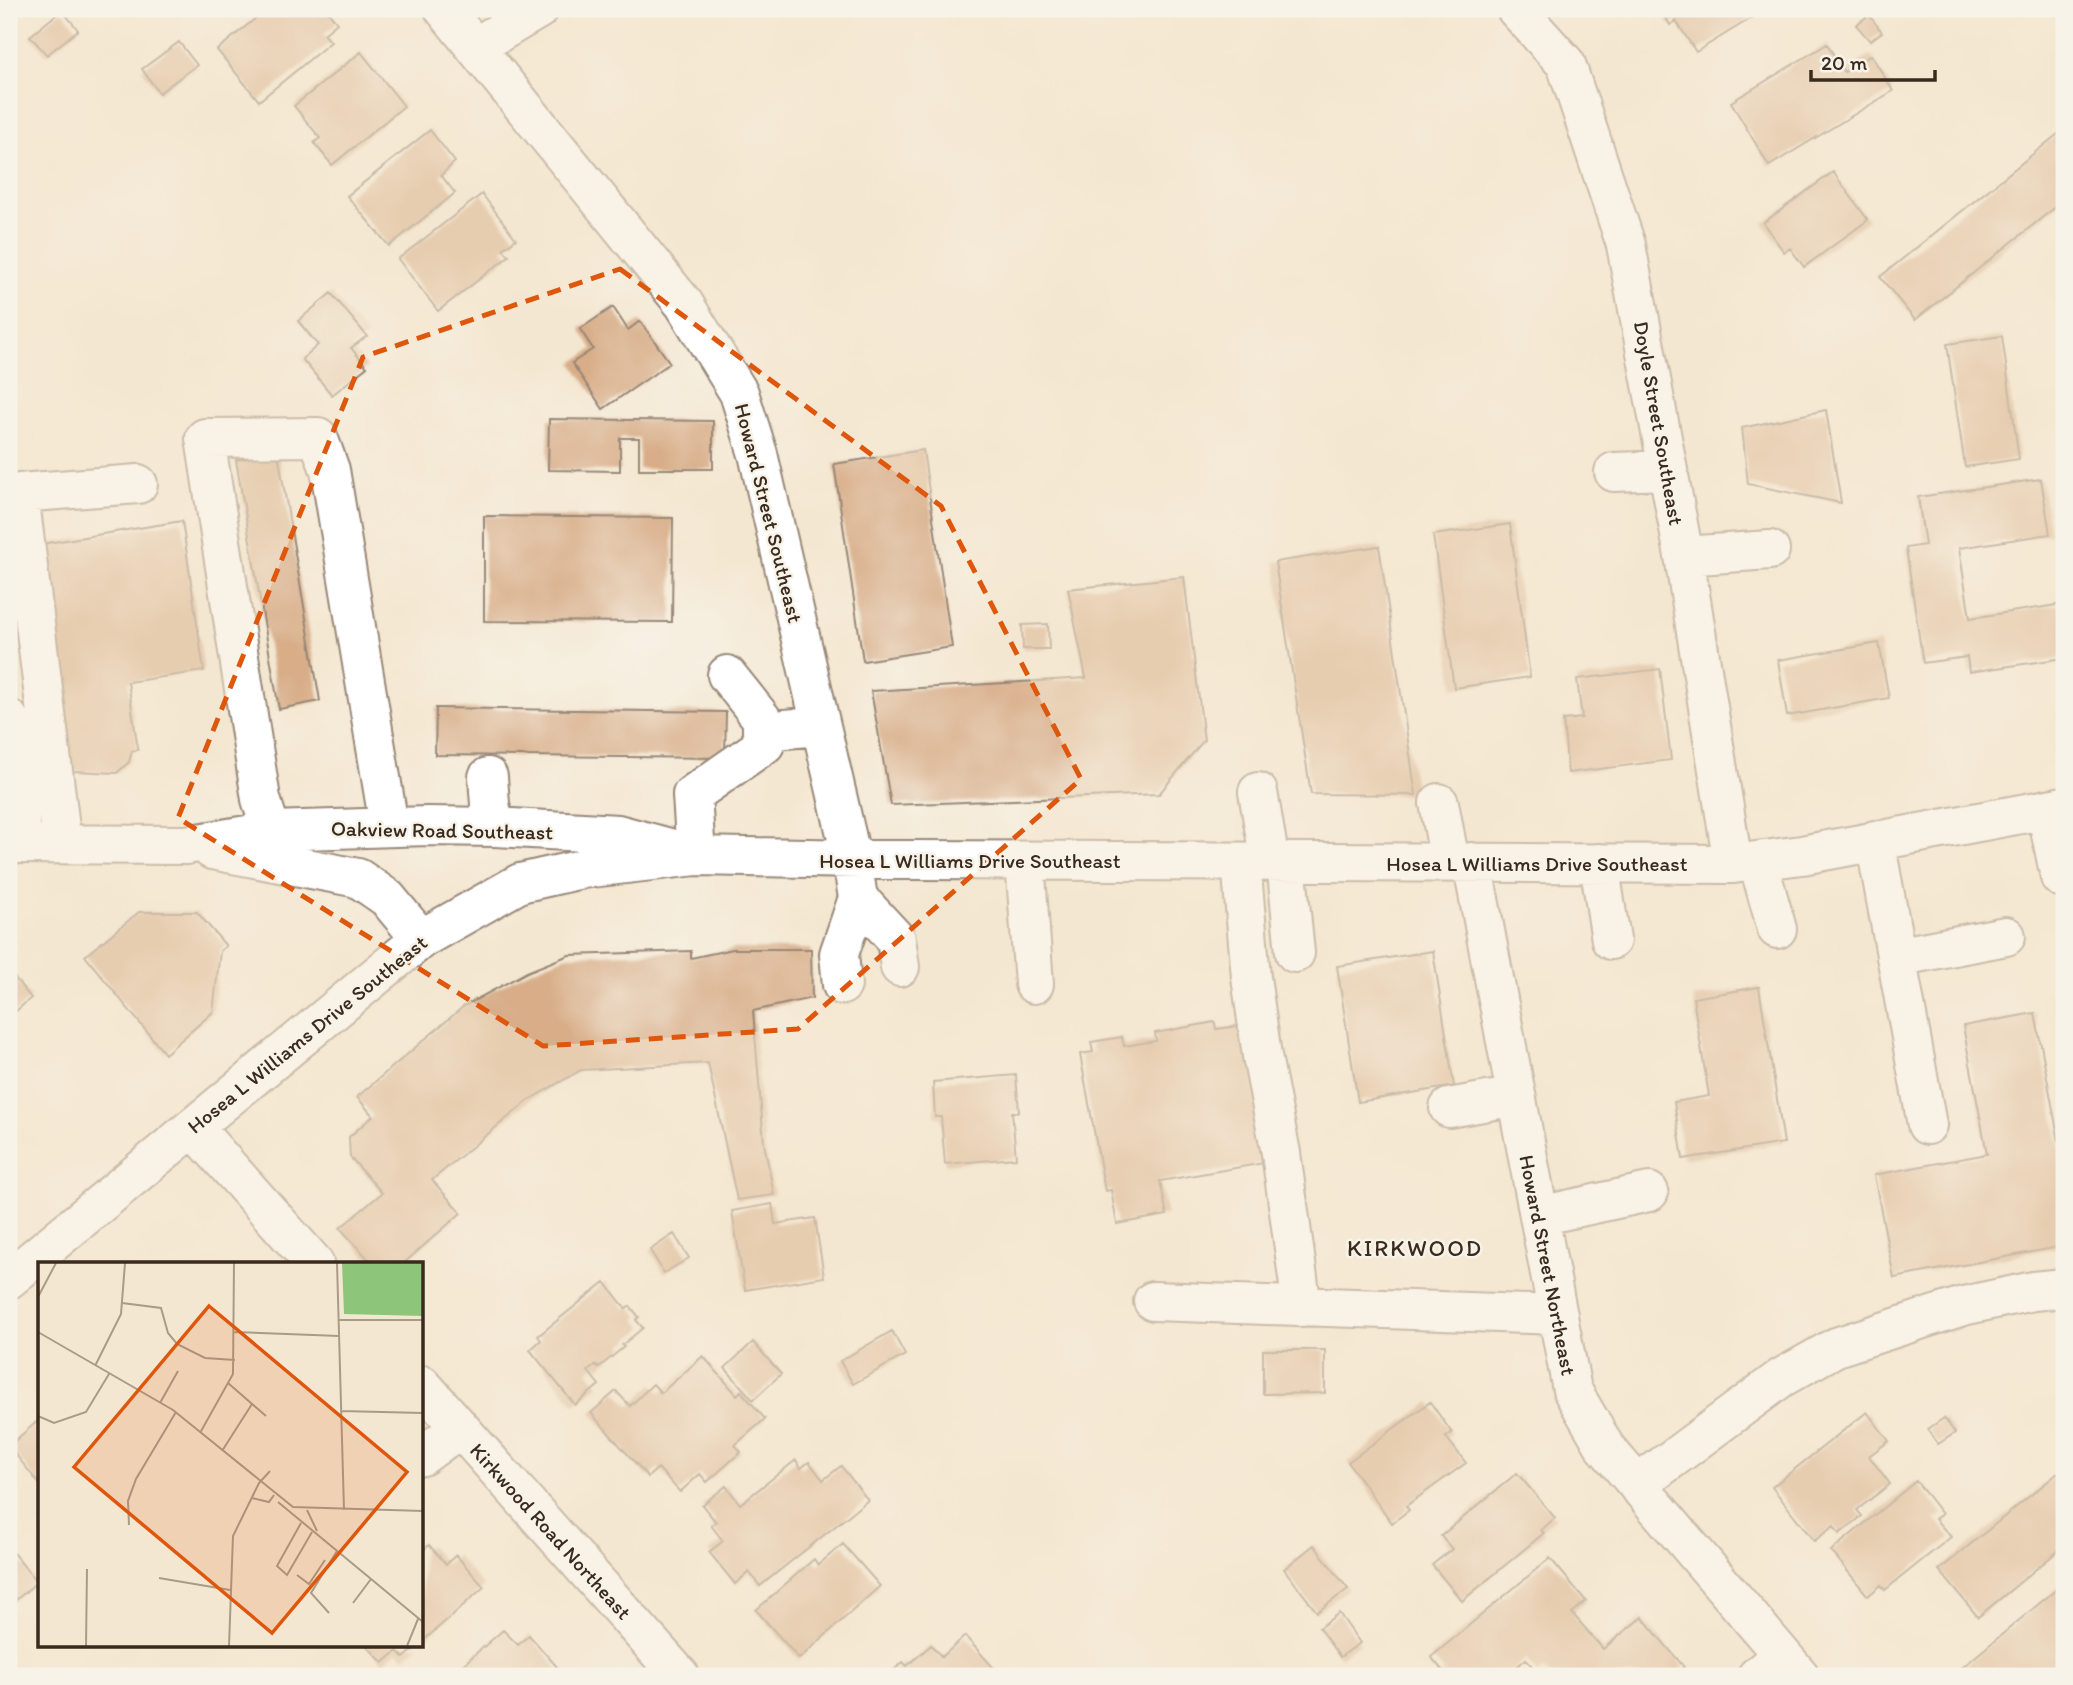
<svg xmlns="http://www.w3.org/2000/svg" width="2073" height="1685" font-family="Itim,sans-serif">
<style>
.building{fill:#d8ad88}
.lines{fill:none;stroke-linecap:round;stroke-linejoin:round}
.minor-casing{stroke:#988878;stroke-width:42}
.minor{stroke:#fff;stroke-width:38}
.marked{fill:none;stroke:#df570d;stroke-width:5;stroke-dasharray:14 9;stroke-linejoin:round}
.labels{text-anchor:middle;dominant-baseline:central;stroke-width:5;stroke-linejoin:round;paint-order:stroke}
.street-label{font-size:21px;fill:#3b2a1e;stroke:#f7f3e8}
.neighbourhood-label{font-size:23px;letter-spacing:2px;fill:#3b2a1e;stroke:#f7f3e8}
.inset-road{fill:none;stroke:#aa9b89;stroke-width:2}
.view{fill:#df570d;fill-opacity:0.15;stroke:#df570d;stroke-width:3.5}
.inset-edge{fill:none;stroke:#3b2a1e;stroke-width:3.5}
</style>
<rect width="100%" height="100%" fill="#f7f3e8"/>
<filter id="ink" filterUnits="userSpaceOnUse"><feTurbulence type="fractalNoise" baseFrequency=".0143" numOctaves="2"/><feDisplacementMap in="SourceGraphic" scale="14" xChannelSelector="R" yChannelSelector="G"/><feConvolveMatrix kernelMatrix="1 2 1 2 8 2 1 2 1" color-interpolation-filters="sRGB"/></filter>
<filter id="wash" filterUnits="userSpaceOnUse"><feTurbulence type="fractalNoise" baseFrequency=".00686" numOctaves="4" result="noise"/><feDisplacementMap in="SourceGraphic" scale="28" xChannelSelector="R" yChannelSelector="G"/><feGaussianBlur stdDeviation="1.57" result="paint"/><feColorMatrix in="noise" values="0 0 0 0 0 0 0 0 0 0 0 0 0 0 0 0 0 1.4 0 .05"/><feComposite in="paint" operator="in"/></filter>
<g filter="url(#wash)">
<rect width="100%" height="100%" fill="#f4e7d1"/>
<g id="blocks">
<path class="building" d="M267,9H326L337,23L324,34L331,42L259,101L217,50Z
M1660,9H1766L1696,52L1676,21L1670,25Z
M62,10L78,30L47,55L30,36Z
M1869,15L1882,32L1870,41L1856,25Z
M179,42L197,65L159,93L142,69Z
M1827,44L1844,72L1871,55L1893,91L1769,166L1731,102Z
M361,52L404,106L332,165L314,143L320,138L294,106Z
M2064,129V200L1915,320L1880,277Z
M430,130L455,162L441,175L455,193L389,246L347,196Z
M1833,172L1868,220L1804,267L1790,248L1784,252L1763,223Z
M482,194L516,239L503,249L509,256L438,311L398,259Z
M331,293L367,336L351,348L367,367L332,395L302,359L318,345L298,321Z
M613,307L628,330L640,321L670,363L603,409L572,363L593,349L580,329Z
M2002,336L2019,459L1965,467L1947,344Z
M1826,410L1841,503L1748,484L1742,428Z
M549,419L713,421V469H639V438H620V471L548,470Z
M923,450L952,647L863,661L834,464Z
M278,453L320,701L279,709L236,460Z
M2041,479L2050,534L1959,548L1970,618L2064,604V658L1969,672L1967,657L1923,663L1906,548L1925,545L1918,497Z
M484,516L673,518L672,622L484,621Z
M182,521L204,671L128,682L138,750L132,751L129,762L117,773L73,771L41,544Z
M1510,524L1530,677L1454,688L1433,535Z
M1379,546L1416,795L1311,794L1275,562Z
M1184,577L1204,740L1159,794L891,805L871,691L1086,678L1068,589Z
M1048,624L1049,649H1023L1022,625Z
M1879,643L1889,698L1787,716L1778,660Z
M1660,669L1671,760L1568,773L1563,720L1582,718L1577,679Z
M436,708L726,712L725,758L435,755Z
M139,912H197L226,946L220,951L213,1012L165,1054L85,956Z
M733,949H811L812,998L753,1011L764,1143L774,1195L737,1200L708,1063L581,1070L529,1100L432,1180L461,1213L404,1263H372L340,1228L382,1193L350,1157L349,1137L373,1116L357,1097L464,1006L527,972L569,955L691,951V958Z
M1433,951L1454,1086L1358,1102L1337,966Z
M9,971L31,998L9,1017Z
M1759,987L1784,1143L1683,1159L1674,1102L1709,1096L1693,998Z
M2035,1013L2064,1169V1246L1894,1278L1874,1175L1987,1154L1963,1026Z
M1215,1022L1216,1029L1245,1025L1270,1162L1160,1181L1167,1215L1117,1224L1111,1190L1105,1191L1080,1054L1093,1052L1091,1042L1122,1037L1124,1046L1156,1041L1155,1033Z
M1016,1075L1019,1112H1012L1016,1158L945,1164L941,1117H935L933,1082Z
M772,1204L775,1224L815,1218L824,1277L745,1290L732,1211Z
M674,1234L689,1258L664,1273L650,1250Z
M605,1282L626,1309L630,1306L639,1317L636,1320L643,1328L622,1345L624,1347L598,1368L596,1365L588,1371L599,1385L575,1405L530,1350L541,1340L538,1336Z
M892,1331L905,1355L853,1384L840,1361Z
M753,1342L781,1374L753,1400L725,1368Z
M1263,1350H1325V1393L1263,1394Z
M703,1356L737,1395L741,1391L765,1419L735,1445L741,1452L707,1482L700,1474L680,1492L658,1468L648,1477L591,1413L616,1391L630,1406L653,1384L661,1393Z
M1430,1402L1452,1433L1446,1437L1466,1463L1406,1506L1409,1510L1392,1523L1348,1462Z
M1867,1412L1889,1441L1869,1456L1890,1484L1857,1510L1862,1516L1839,1534L1834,1526L1814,1541L1772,1487Z
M1944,1418L1955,1433L1938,1444L1928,1429Z
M40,1419V1485L9,1446Z
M796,1460L801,1468L809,1462L823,1480L841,1466L868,1500L760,1586L749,1572L735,1584L709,1552L723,1541L711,1525L716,1522L702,1505L726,1486L740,1504Z
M2064,1468V1546L1978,1617L1939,1570Z
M1517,1473L1555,1518L1541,1530L1544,1533L1462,1601L1432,1565L1452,1549L1441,1536Z
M1916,1481L1942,1514L1935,1519L1951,1537L1885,1590L1881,1585L1868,1596L1831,1551Z
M843,1544L880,1586L799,1659L756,1610L814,1559L818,1565Z
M429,1545L446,1564L456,1555L484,1587L422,1642V1551Z
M1314,1545L1348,1589L1317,1612L1284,1569Z
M9,1548L37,1582L9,1606Z
M1550,1558L1586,1601L1572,1613L1603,1649L1642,1617L1684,1667L1673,1676H1550L1544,1669L1538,1674L1526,1659L1506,1676H1439L1444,1672L1431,1657Z
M2064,1583V1676H1952Z
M1339,1613L1360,1643L1340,1657L1319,1628Z
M503,1630L518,1645L529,1635L558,1668L549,1676H450Z
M965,1636L1001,1676H887L903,1662L907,1666L931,1645L942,1657Z
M366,1645H419L404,1658L397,1651L383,1663Z"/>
</g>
</g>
<g filter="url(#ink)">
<use href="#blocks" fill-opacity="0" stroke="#988878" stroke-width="2"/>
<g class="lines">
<g class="minor-casing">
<path id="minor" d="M444,9L684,304L739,393L758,454L852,860L858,898L839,954L842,985
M1516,9L1566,64L1626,245L1684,556L1733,864
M475,47L539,9
M1614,472L1668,470
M1684,556L1770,550
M727,675L762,719V731
M9,719L20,787L21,844
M488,777L490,804L495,827
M1258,792L1270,862
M1439,803L1450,862
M2046,810L2060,877
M271,831L261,799L205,438L318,437L330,470L389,826
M1875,840L1927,1125
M9,844L186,845L271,831L428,826L495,827L618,834L677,850
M62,844L19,493L138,484
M212,850L358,878L387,898L421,939
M696,856L692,795L765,744L762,731L820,726
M1025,861L1034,984
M1241,862L1251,977L1262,1056L1281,1153L1302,1307
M1286,862L1295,953
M1472,862L1572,1390L1605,1447L1800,1676
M1758,862L1777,929
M1599,863L1611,940
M858,898L896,939L900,967
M1896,957L2006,936
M1449,1108L1516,1096
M193,1127L314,1263
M1539,1216L1649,1192
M9,1279L421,939L520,883L582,869L696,856L914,860L1733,864L1802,855L2064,806
M1153,1301L1558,1315
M422,1385L680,1676
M422,1456L460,1428
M1637,1485L1781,1378L1836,1347L1963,1306L2033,1291L2064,1288
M1757,1676L1782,1655"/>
</g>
<use href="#minor" class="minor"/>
</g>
</g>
<path d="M0 0H2073V1685H0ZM620,269L941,506L1081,779L798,1029L543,1046L178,818L363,357Z" fill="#f4e7d1" fill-opacity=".55" fill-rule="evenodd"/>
<path class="marked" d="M620,269L941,506L1081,779L798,1029L543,1046L178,818L363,357Z"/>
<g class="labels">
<g class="street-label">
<text transform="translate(1659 423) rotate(80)">Doyle Street Southeast</text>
<text transform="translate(769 513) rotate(76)">Howard Street Southeast</text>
<text transform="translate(442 830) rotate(1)">Oakview Road Southeast</text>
<text x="970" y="860">Hosea L Williams Drive Southeast</text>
<text x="1537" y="863">Hosea L Williams Drive Southeast</text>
<text transform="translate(307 1034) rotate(-39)">Hosea L Williams Drive Southeast</text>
<text transform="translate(1548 1265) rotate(79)">Howard Street Northeast</text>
<text transform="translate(551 1531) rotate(48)">Kirkwood Road Northeast</text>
</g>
<g class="neighbourhood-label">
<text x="1415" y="1248">KIRKWOOD</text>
</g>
</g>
<g transform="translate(38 1262)">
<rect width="385" height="385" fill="#f4e7d1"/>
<path d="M304,1H385V54L306,52Z" fill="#8dc67a"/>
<path d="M320,1H379L377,8L348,15H320Z" fill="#8dc67a"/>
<path class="inset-road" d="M299,1L306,248M0,35L18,1M84,41L123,46L130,71L139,82L167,96L197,98M301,58H385M0,70L135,148L255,245L385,249M196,70L301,74M57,104L83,52L87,1M190,121L228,154M122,141L140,109M303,149L385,151M0,154L16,161L48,150L71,112M162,171L195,112L196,1M184,189L214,142M214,236L231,240L236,233M240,240L385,360M269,248L279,269M263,261L239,304L249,313L274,270M91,263L90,239L98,217L138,150M259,313L271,322L287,298M121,316L192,328M315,341L333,317M291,351L273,331L299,289M48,384L49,307M191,384L195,274L221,221L232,209M369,384L380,357"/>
<path class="view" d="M171,44L369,210L234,371L36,205Z"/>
<rect width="385" height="385" class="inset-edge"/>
</g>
<rect width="2073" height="1685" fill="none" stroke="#f7f3e8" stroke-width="35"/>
<path d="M1811 70v10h124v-10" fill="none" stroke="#3b2a1e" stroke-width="3.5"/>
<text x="1821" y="70" font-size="21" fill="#3b2a1e" stroke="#f7f3e8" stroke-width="5" paint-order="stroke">20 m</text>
</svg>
